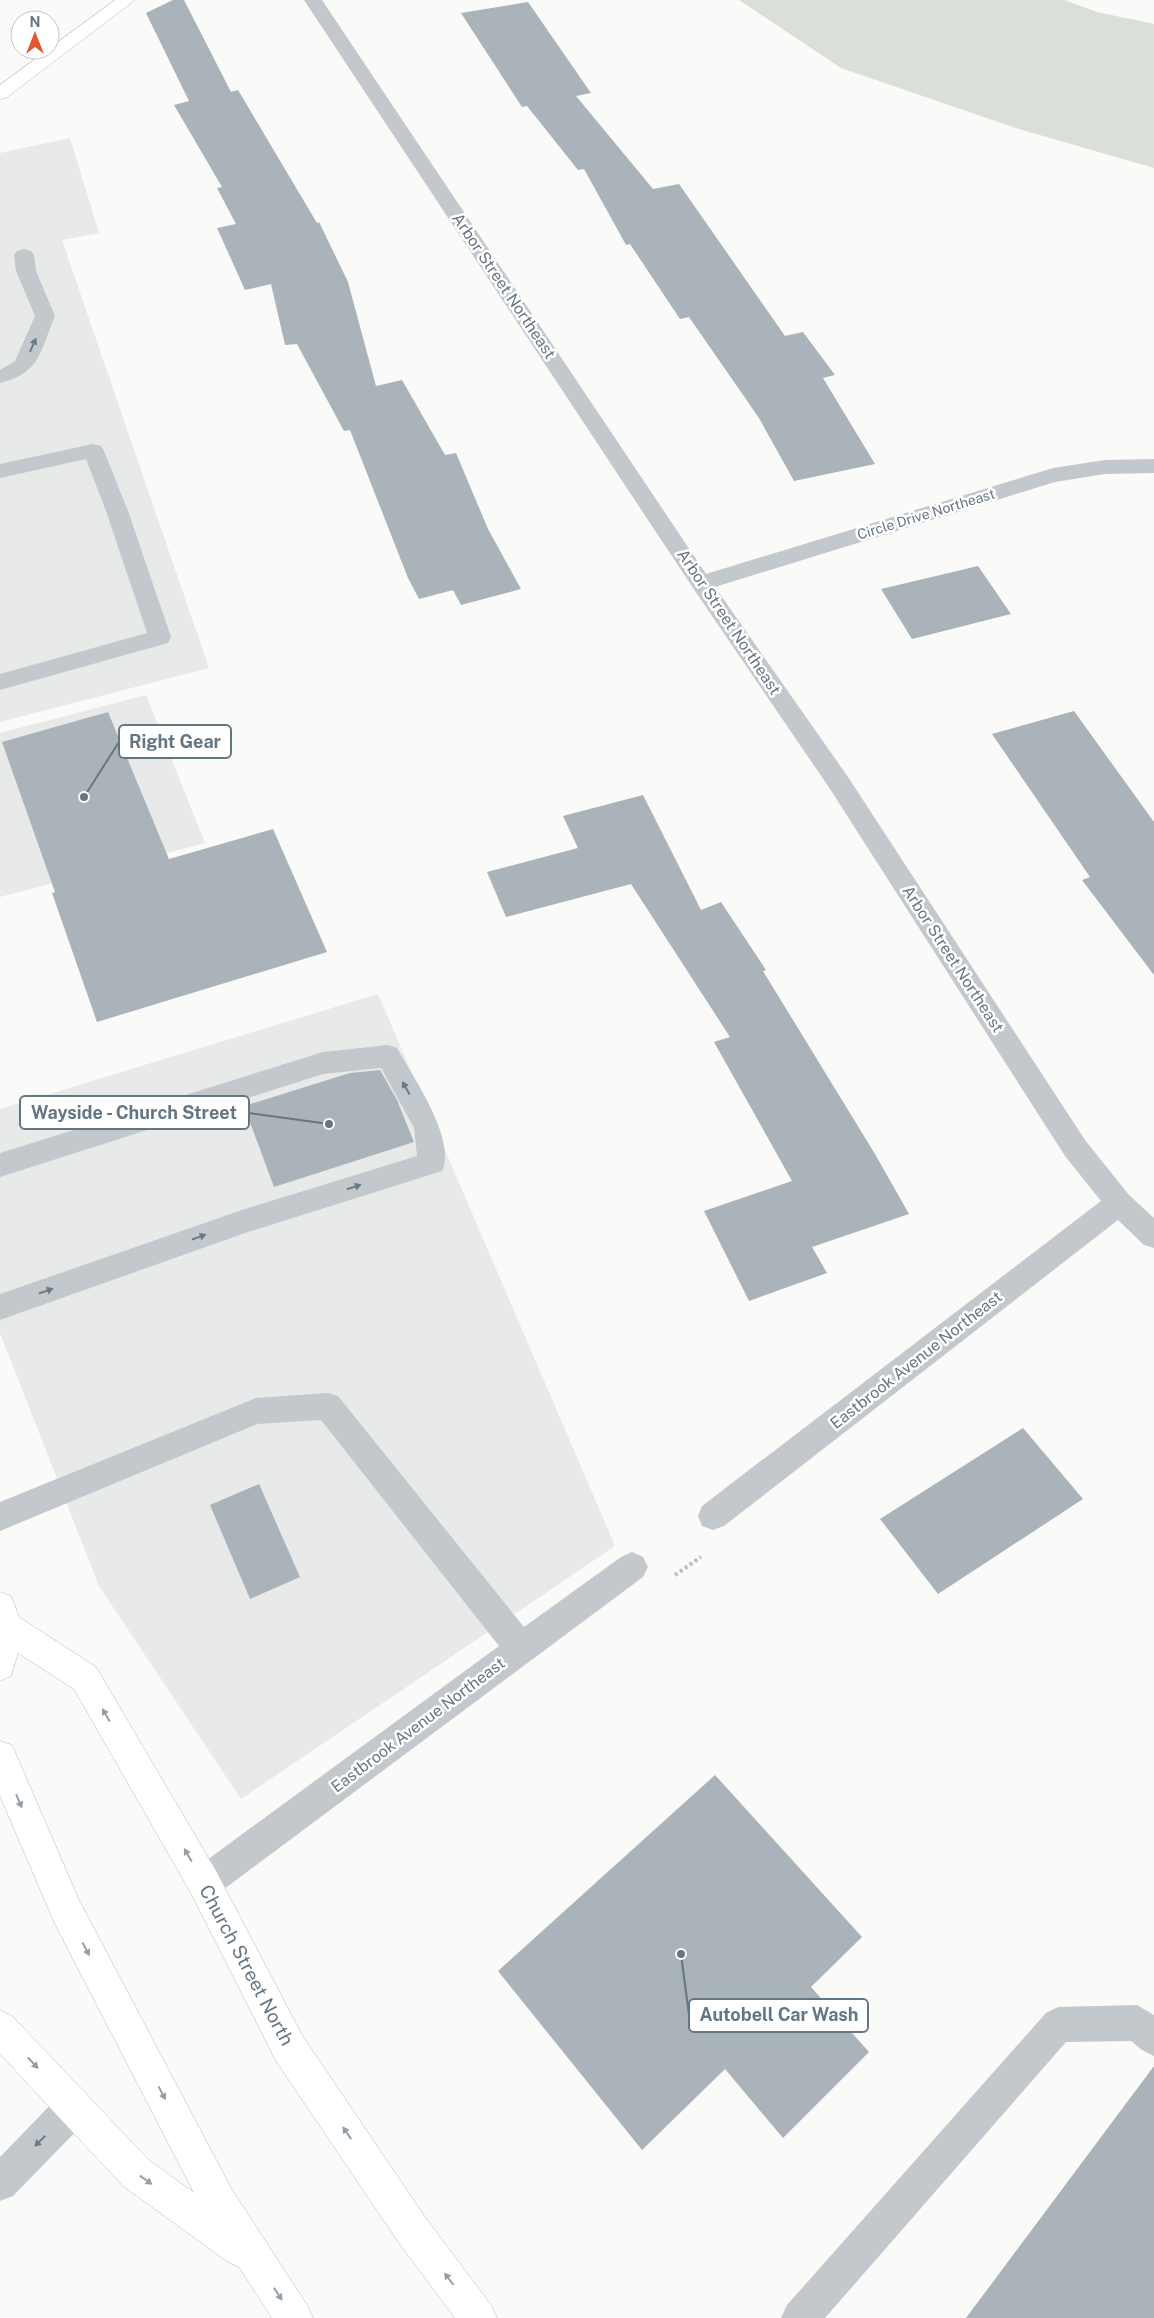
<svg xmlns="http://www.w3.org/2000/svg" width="1154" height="2318" font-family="'Public Sans',sans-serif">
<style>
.built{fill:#e8e9e9}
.green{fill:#dadfd7}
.building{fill:#aab3b9}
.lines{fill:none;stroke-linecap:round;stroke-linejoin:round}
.major-casing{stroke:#b5babe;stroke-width:1}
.path{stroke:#bbbfc2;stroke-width:4;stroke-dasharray:3 3;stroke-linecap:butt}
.minor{fill:#c3c8cc;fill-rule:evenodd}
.major{fill:#fff;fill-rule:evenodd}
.oneway{fill:#6a7a87}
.oneway2{fill:#939fa8}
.labels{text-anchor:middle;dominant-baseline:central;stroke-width:5;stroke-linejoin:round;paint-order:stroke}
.far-street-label{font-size:14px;fill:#657683;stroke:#fff}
.street-label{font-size:16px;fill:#657683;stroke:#fff}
.near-street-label{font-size:19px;fill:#657683;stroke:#fff}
.leader{fill:none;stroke:#657683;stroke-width:2}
.callout-dot{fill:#657683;stroke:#fff;stroke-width:2}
.callout{fill:#fff;stroke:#657683;stroke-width:2}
.callout-label{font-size:18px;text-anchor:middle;font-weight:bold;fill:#657683}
</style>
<rect width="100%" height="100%" fill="#fafaf8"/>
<path class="built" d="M70,138L99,233L62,240L209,668L0,722V153Z
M146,695L205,843L0,897V733Z
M378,994L615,1546L241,1799L99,1586L0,1333V1109Z"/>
<path class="green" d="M739,0H1064L1097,12L1154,24V168L1019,129L841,68Z"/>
<path class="building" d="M173,0H184L231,92L238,90L317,223L319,222L348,282L376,386L402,380L445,455L456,453L488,529L521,589L461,605L453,590L419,599L408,578L350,430L344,431L297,344L285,345L271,284L245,290L217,228L236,224L217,188L222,187L174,105L189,101L146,13Z
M528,2L591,93L576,96L653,189L679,184L785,336L803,332L835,375L823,378L875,464L794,481L759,418L689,317L680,319L630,244L626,245L584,169L578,170L527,106L522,107L461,13Z
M978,566L1011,614L912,639L881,589Z
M1074,711L1154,822V975L1082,880L1090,877L992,734Z
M108,712L169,859L273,829L327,952L97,1022L52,893L55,892L2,742Z
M643,795L701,910L721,902L766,970L763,971L875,1154L909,1214L812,1247L827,1273L749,1301L704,1211L792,1181L714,1042L730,1037L631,884L506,917L487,872L578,848L563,816Z
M380,1070L397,1100L414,1142L274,1187L244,1106L350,1073Z
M1023,1428L1083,1499L938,1594L880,1519Z
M259,1484L300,1577L250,1599L210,1505Z
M715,1775L862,1937L811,1987L869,2052L783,2138L725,2069L642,2150L498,1971Z
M1154,2066V2318H966Z"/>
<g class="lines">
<g class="major-casing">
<path id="major" d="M115,0H135L6,98L0,99V85Z
M0,1592L11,1596L19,1617L96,1667L216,1871L302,2035L425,2217L491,2305L497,2318H455L399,2243L276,2061L192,1895L74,1689L18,1653L11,1676L0,1681Z
M0,1741L12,1745L79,1900L231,2188L307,2305L313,2318H272L239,2267L228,2262L123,2186L0,2054V2010L12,2016L149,2160L194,2193L55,1924L0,1796Z"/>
</g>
<path class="path" d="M675,1575L701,1557"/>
<path class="minor" d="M304,0H322L706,574L1053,468L1105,460L1154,459V473L1105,474L1055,482L715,587L848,777L1085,1140L1129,1195L1154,1218V1248L1144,1245L1118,1220L724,1526L713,1530L702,1526L698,1516L702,1506L1101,1201L1065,1156L830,789L693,588Z
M24,249L31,251L34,255L36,271L55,316C40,351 41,373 0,383V370L15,361L35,316L16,271L14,255L17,251Z
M93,444L101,446L104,451L128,511L171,637L168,643L0,690V674L147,633L106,511L86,459L0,478V464Z
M388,1045L397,1048C413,1077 457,1140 442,1171L245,1233L0,1320V1294L245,1209L417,1156L414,1128L381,1068L323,1074L0,1177V1153L323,1052Z
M328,1393L338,1396L524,1627L621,1557L632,1552L643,1557L648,1567L643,1577L216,1895L204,1900L192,1895L187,1883L192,1871L499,1646L321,1420L257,1424L0,1531V1502L256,1398Z
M1137,2005L1154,2015V2056L1142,2050L1131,2041L1066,2042L825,2318H781L787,2305L1046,2013L1058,2007Z
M74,2089L87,2094L92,2107L87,2120L13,2196L0,2201V2157L61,2094Z"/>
<use href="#major" class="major"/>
</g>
<defs><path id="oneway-solid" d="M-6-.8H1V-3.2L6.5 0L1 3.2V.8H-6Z" transform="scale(1.25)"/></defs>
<g class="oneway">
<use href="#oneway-solid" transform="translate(33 345) rotate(-66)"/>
<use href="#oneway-solid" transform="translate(406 1088) rotate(-119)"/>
<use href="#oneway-solid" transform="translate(354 1187) rotate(-17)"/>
<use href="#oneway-solid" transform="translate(199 1237) rotate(-19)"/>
<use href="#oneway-solid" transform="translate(46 1291) rotate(-19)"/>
<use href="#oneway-solid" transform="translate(40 2141) rotate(135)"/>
</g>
<g class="oneway2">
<use href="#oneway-solid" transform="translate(106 1715) rotate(-120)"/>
<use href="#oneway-solid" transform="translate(19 1801) rotate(67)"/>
<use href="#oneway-solid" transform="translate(188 1855) rotate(-120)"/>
<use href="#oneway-solid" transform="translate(86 1949) rotate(62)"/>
<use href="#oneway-solid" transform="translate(33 2063) rotate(47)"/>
<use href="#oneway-solid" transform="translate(162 2093) rotate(62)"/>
<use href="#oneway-solid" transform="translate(347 2133) rotate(-124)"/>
<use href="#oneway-solid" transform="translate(146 2180) rotate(36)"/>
<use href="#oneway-solid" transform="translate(449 2279) rotate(-127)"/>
<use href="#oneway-solid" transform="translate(278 2294) rotate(57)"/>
</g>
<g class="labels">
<g class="far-street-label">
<text transform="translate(926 514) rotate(-17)">Circle Drive Northeast</text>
</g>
<g class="street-label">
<text transform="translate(504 286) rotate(56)">Arbor Street Northeast</text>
<text transform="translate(729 622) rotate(56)">Arbor Street Northeast</text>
<text transform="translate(953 959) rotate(57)">Arbor Street Northeast</text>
<text transform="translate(916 1360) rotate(-38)">Eastbrook Avenue Northeast</text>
<text transform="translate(418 1725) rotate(-37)">Eastbrook Avenue Northeast</text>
</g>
<g class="near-street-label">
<text transform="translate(247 1965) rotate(62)">Church Street North</text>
</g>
</g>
<path class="leader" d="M84 797L119 742M329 1124L249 1113M681 1954L689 2015"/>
<g class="callout-dot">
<circle cx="84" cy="797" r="5"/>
<circle cx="329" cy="1124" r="5"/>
<circle cx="681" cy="1954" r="5"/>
</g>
<g class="callout">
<rect x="119" y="725" width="112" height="33" rx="5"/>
<rect x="20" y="1096" width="229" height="33" rx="5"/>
<rect x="689" y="1999" width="179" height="33" rx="5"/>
</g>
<g class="callout-label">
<text x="175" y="748">Right Gear</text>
<text x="134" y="1119">Wayside - Church Street</text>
<text x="779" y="2021">Autobell Car Wash</text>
</g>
<g transform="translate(35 35)"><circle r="24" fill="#ffffff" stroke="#c1c8cd"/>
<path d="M0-4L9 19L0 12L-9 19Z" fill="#e4572e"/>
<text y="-8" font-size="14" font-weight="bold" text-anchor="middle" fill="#657683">N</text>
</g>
</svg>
